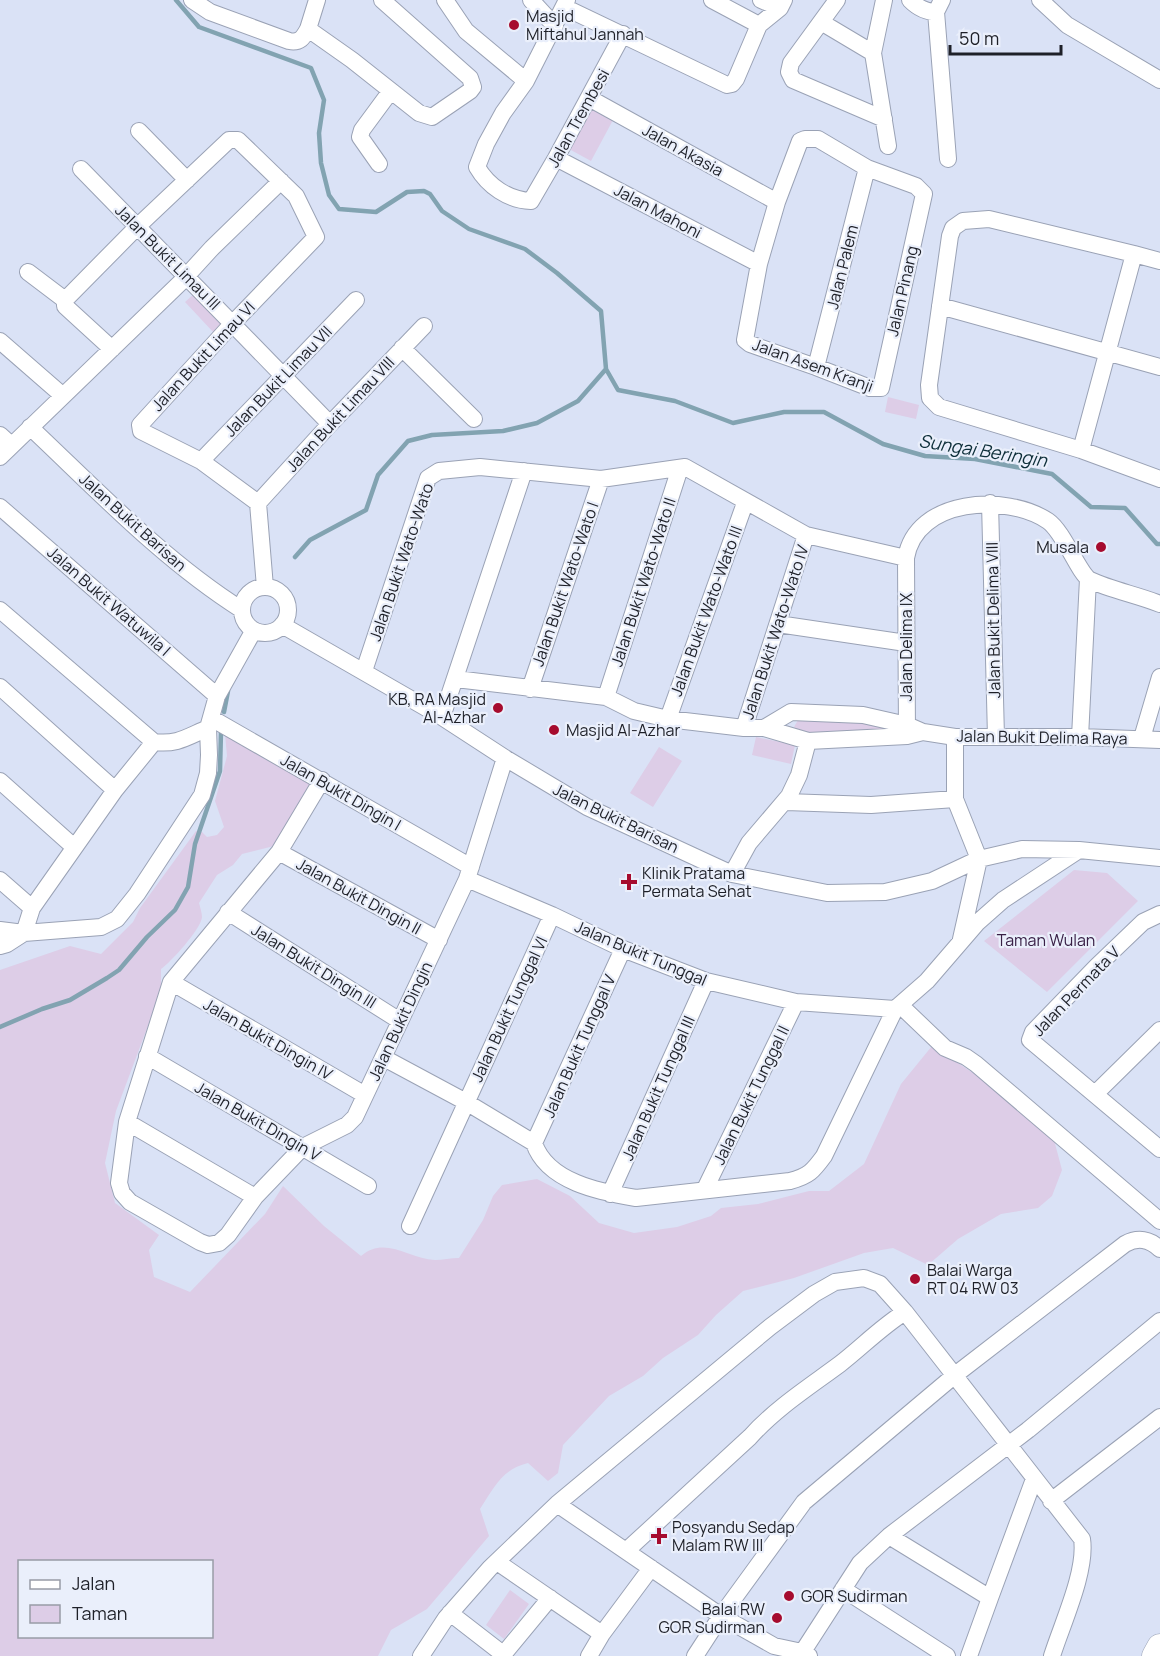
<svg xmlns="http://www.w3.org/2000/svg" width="1160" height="1656" font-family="Manrope,sans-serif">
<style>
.green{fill:#ddcde7;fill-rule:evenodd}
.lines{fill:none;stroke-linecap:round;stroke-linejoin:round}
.stream{stroke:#82a3b1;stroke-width:4.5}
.minor-casing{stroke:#9aa2b5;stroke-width:18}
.primary-casing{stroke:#9aa2b5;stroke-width:27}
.minor{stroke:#fff;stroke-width:16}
.primary{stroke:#fff;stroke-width:26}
.poi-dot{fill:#a60b2e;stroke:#eaeffb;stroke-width:2}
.labels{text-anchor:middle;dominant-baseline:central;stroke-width:4.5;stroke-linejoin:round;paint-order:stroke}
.poi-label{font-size:16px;fill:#1e2028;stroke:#eaeffb;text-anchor:start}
.street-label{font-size:16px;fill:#1e2028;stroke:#eaeffb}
.park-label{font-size:16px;fill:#392046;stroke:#eaeffb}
.water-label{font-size:18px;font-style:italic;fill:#0e2f3a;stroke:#eaeffb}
</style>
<rect width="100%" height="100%" fill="#dae2f6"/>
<path class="green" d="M590,108L613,120L591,161L569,149Z
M196,292L225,322L214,333L185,302Z
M888,397L919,405L916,419L885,412Z
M798,720L883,724L884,730L809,736L794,727Z
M225,734L311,782L306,795L274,846L242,854L233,865L217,875L199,903C200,907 202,913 202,917C201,929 171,962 161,969V991L116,1111L105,1163L115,1203L159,1235L149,1250L154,1277L190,1292L265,1214L283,1186L324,1226L361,1256C385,1235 409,1259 435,1260C442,1260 451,1258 459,1258L483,1220L493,1196L502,1185L537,1179L570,1196L599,1223L634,1233L677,1227L711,1216L721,1208L758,1204L809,1191H829L864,1164L901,1084L932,1046L999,1090L1053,1136L1062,1170L1052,1196L1038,1208L1001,1214L958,1239L928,1265L893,1248L864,1253L794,1278L743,1291L716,1315L698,1335L663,1358L643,1376L609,1396L563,1445L558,1473L548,1481L528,1463C502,1469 494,1488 480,1509L489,1536L427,1609L391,1630L378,1656H0V970L70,946L101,954L133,922L140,908L196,831L202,832L207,837L217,835L224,827L215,801L227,756ZM20,1562H212V1636H20Z
M756,737L795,745L791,764L752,755Z
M659,747L682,761L653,807L630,793Z
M1074,870L1107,873L1138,901L1047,992L984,941Z
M510,1590L529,1604L504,1639L486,1625Z"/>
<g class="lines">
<path class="stream" d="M176,0L199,27L311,68L324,100L319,133L321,163L329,195L339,209L376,212L407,192L424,191L430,194L442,211L469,229L525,249L557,273L601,311L606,369L618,390L675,401L733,423L784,412H824L883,444L925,456L975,459L1052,474L1091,507L1125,508L1157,544H1160
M295,557L310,540L366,510L378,475L408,441L432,435L503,431L537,423L578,401L606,369
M224,712L228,691
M0,1027L42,1009L70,1000L107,978L119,970L147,937L175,910L188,887L195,844L220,771L221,731"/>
<g class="minor-casing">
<path id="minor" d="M192,0L210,12L289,41C300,43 303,38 308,29L352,60L419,113L432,117L470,91L473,87L470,78L382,0
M445,0L466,31L526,81
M531,0L555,26
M567,0L526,81L503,113L486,144L477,167C488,186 508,200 531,201L556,158L623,34
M712,0L759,25
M761,0L780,8
M837,0L791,63L789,72L793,80L884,119
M884,0L873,53L888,146
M910,0C917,7 925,12 936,12L942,0
M1040,0L1067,25L1160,80
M564,7L727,85L732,84L736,79L759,25L780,8L784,0
M936,12L948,159
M821,22L873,53
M308,29L317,0
M589,98L777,202
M139,131L187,180
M805,139H818L867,168L916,186L924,194L881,388H870L816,367L750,344L745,340L759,264L777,202L800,141Z
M556,158L759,264
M379,164L360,137L362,130L390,92
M81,169C164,253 247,339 330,424
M1134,254L989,219L963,221L953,228L950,236L929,385L930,398L939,407L1081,450L1160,479
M28,272L65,300
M65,300L138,226L229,140H238L296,196L316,237L233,323L140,425L141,431L201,461L258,503
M65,300V306L112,349
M940,306L1160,367
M0,341L62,395
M402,348L474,419
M816,367L867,168
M30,427C97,490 163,560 242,610
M0,435L11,445
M1081,450L1134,254L1160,261
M0,457L180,283L212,248L281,181
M201,461L356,300
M258,503L330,424L424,326
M258,503L265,587
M990,503L996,737
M0,507L217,696
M242 610a23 23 0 1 1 46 0a23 23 0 1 1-46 0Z
M0,610L154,742
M778,624L906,643
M282,625L442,717L505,758L587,807L732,874L827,893L885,892L932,881L979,859L1022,849L1079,850L1160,858
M364,671L428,478L439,471L480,467L601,479L685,467L806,535L906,558
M456,679L606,697L634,711L668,719L744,728H764L808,741L907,736L923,732
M0,687L115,790
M530,689L601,479
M606,697L680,468
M442,717L524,471
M211,718L471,867
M668,719L745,503
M744,728L806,535
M764,728L791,712L863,715L907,725L923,732L955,737H1080L1160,740
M907,736L906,558C916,498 1006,493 1048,521C1064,532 1079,574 1090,580C1111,590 1138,595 1160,604
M955,737V799L979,859L961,939
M1080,737L1088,579
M1142,738L1160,677
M322,780L279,852L171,982L127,1122L119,1183L122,1193L130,1202L200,1242L208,1245L219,1243L228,1235L255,1197L303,1147L347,1125L355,1117L467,879L505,758
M0,781L74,847
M786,802L871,805L955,799
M279,852L439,940
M732,874L749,843L789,796L799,775L808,741
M467,879L552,915L623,949L706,981L796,1002L895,1009
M0,880L32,908
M228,912L400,1021
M1160,914L1143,922L1096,967L1033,1032L1030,1040L1160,1149
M0,930L24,933L101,927L117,919L137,894L202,795L208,773L209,755L208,728L217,696L254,630
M0,946L7,944L24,933L32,908L115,790L154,742C177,745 187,737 208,728
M171,982L365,1095
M900,1005L945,1048L966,1057L976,1064L1160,1221
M147,1056L368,1186
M384,1058L466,1102L534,1143C547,1182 600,1192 636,1198L790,1181C809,1176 813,1171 824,1156L895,1009L927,981L977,923L1003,900L1079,850
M1095,1094L1160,1030
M127,1122L255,1197
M534,1143L623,949
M705,1189L796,1002
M610,1194L706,981
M410,1226L552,915
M1051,1501L1160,1417
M557,1504L721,1616L774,1646L802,1652L809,1656
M889,1536L990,1598L969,1656
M626,1551L750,1437C776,1408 809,1387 840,1364C862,1347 881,1327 905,1312L1082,1539C1087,1571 1062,1624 1052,1656
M497,1562L602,1634
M843,1589L947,1656
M990,1598L1034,1479
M450,1613L503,1654
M421,1656L446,1618L490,1568L557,1504L770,1327L814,1294L835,1282L864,1278L880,1284L905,1312
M502,1656L550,1598
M589,1656L602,1634L651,1568
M695,1656L721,1616L804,1502L955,1375L1125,1244C1138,1237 1149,1239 1160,1249
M800,1656L860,1563L889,1536L1028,1430L1160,1321"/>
</g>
<g class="primary-casing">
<path id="primary" d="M1155,1656L1160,1647"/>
</g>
<use href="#minor" class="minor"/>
<use href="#primary" class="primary"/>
</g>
<g class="poi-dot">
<circle cx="514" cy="25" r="6"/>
<circle cx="1101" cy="547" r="6"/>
<circle cx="498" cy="708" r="6"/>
<circle cx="554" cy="730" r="6"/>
<path d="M626 873h6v6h6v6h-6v6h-6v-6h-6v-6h6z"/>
<circle cx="915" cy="1279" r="6"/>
<path d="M656 1527h6v6h6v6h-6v6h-6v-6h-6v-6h6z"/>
<circle cx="789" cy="1596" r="6"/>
<circle cx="777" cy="1618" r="6"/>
</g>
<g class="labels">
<g class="poi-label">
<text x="526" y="16">Masjid<tspan x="526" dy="18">Miftahul Jannah</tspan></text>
<text x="1089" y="547" text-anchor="end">Musala</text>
<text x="486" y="699" text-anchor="end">KB, RA Masjid<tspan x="486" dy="18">Al-Azhar</tspan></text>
<text x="566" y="730">Masjid Al-Azhar</text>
<text x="642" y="873">Klinik Pratama<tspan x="642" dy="18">Permata Sehat</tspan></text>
<text x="927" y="1270">Balai Warga<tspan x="927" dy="18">RT 04 RW 03</tspan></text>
<text x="672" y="1527">Posyandu Sedap<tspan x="672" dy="18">Malam RW III</tspan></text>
<text x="801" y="1596">GOR Sudirman</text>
<text x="765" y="1609" text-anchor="end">Balai RW<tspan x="765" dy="18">GOR Sudirman</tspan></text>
</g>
<g class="street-label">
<text transform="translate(578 118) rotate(-61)">Jalan Trembesi</text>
<text transform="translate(683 150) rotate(29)">Jalan Akasia</text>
<text transform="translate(658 211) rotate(28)">Jalan Mahoni</text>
<text transform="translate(168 257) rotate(45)">Jalan Bukit Limau III</text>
<text transform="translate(842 267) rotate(-76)">Jalan Palem</text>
<text transform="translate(902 291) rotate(-77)">Jalan Pinang</text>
<text transform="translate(203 356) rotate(-47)">Jalan Bukit Limau VI</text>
<text transform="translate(813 365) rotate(20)">Jalan Asem Kranji</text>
<text transform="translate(278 381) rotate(-46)">Jalan Bukit Limau VII</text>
<text transform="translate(340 414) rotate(-47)">Jalan Bukit Limau VIII</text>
<text transform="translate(133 522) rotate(42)">Jalan Bukit Barisan</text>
<text transform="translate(401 562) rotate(-71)">Jalan Bukit Wato-Wato</text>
<text transform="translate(643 582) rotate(-72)">Jalan Bukit Wato-Wato II</text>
<text transform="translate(565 584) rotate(-71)">Jalan Bukit Wato-Wato I</text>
<text transform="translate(109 601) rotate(41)">Jalan Bukit Watuwila I</text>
<text transform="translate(706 611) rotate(-70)">Jalan Bukit Wato-Wato III</text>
<text transform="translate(993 620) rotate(-91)">Jalan Bukit Delima VIII</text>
<text transform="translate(775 632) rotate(-72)">Jalan Bukit Wato-Wato IV</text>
<text transform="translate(906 647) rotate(-90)">Jalan Delima IX</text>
<text transform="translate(1042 737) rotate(1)">Jalan Bukit Delima Raya</text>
<text transform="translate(341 792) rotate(30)">Jalan Bukit Dingin I</text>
<text transform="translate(616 818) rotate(26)">Jalan Bukit Barisan</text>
<text transform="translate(359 896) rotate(29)">Jalan Bukit Dingin II</text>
<text transform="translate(641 953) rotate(23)">Jalan Bukit Tunggal</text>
<text transform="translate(314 966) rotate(32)">Jalan Bukit Dingin III</text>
<text transform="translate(1076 991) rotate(-46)">Jalan Permata V</text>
<text transform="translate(509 1009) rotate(-65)">Jalan Bukit Tunggal VI</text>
<text transform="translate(400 1021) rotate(-65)">Jalan Bukit Dingin</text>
<text transform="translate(268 1039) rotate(30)">Jalan Bukit Dingin IV</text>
<text transform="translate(579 1046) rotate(-66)">Jalan Bukit Tunggal V</text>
<text transform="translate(658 1088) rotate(-66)">Jalan Bukit Tunggal III</text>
<text transform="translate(751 1095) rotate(-64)">Jalan Bukit Tunggal II</text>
<text transform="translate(258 1121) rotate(30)">Jalan Bukit Dingin V</text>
</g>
<g class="park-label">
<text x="1046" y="940">Taman Wulan</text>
</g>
<g class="water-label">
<text transform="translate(983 450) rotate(9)">Sungai Beringin</text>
</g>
</g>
<rect x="18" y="1560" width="195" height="78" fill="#eaeffb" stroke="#989ca7" stroke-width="1.5"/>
<rect x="30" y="1580" width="30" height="9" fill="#ffffff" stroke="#989ca7" stroke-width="1.5"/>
<text x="72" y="1590" font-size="18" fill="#1e2028">Jalan</text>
<rect x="30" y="1605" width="30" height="18" fill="#ddcde7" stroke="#989ca7" stroke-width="1.5"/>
<text x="72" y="1620" font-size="18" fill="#1e2028">Taman</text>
<path d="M950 45v9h111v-9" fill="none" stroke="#1e2028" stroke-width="3"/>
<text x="959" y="45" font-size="18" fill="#1e2028" stroke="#eaeffb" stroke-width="4.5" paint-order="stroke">50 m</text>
</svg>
